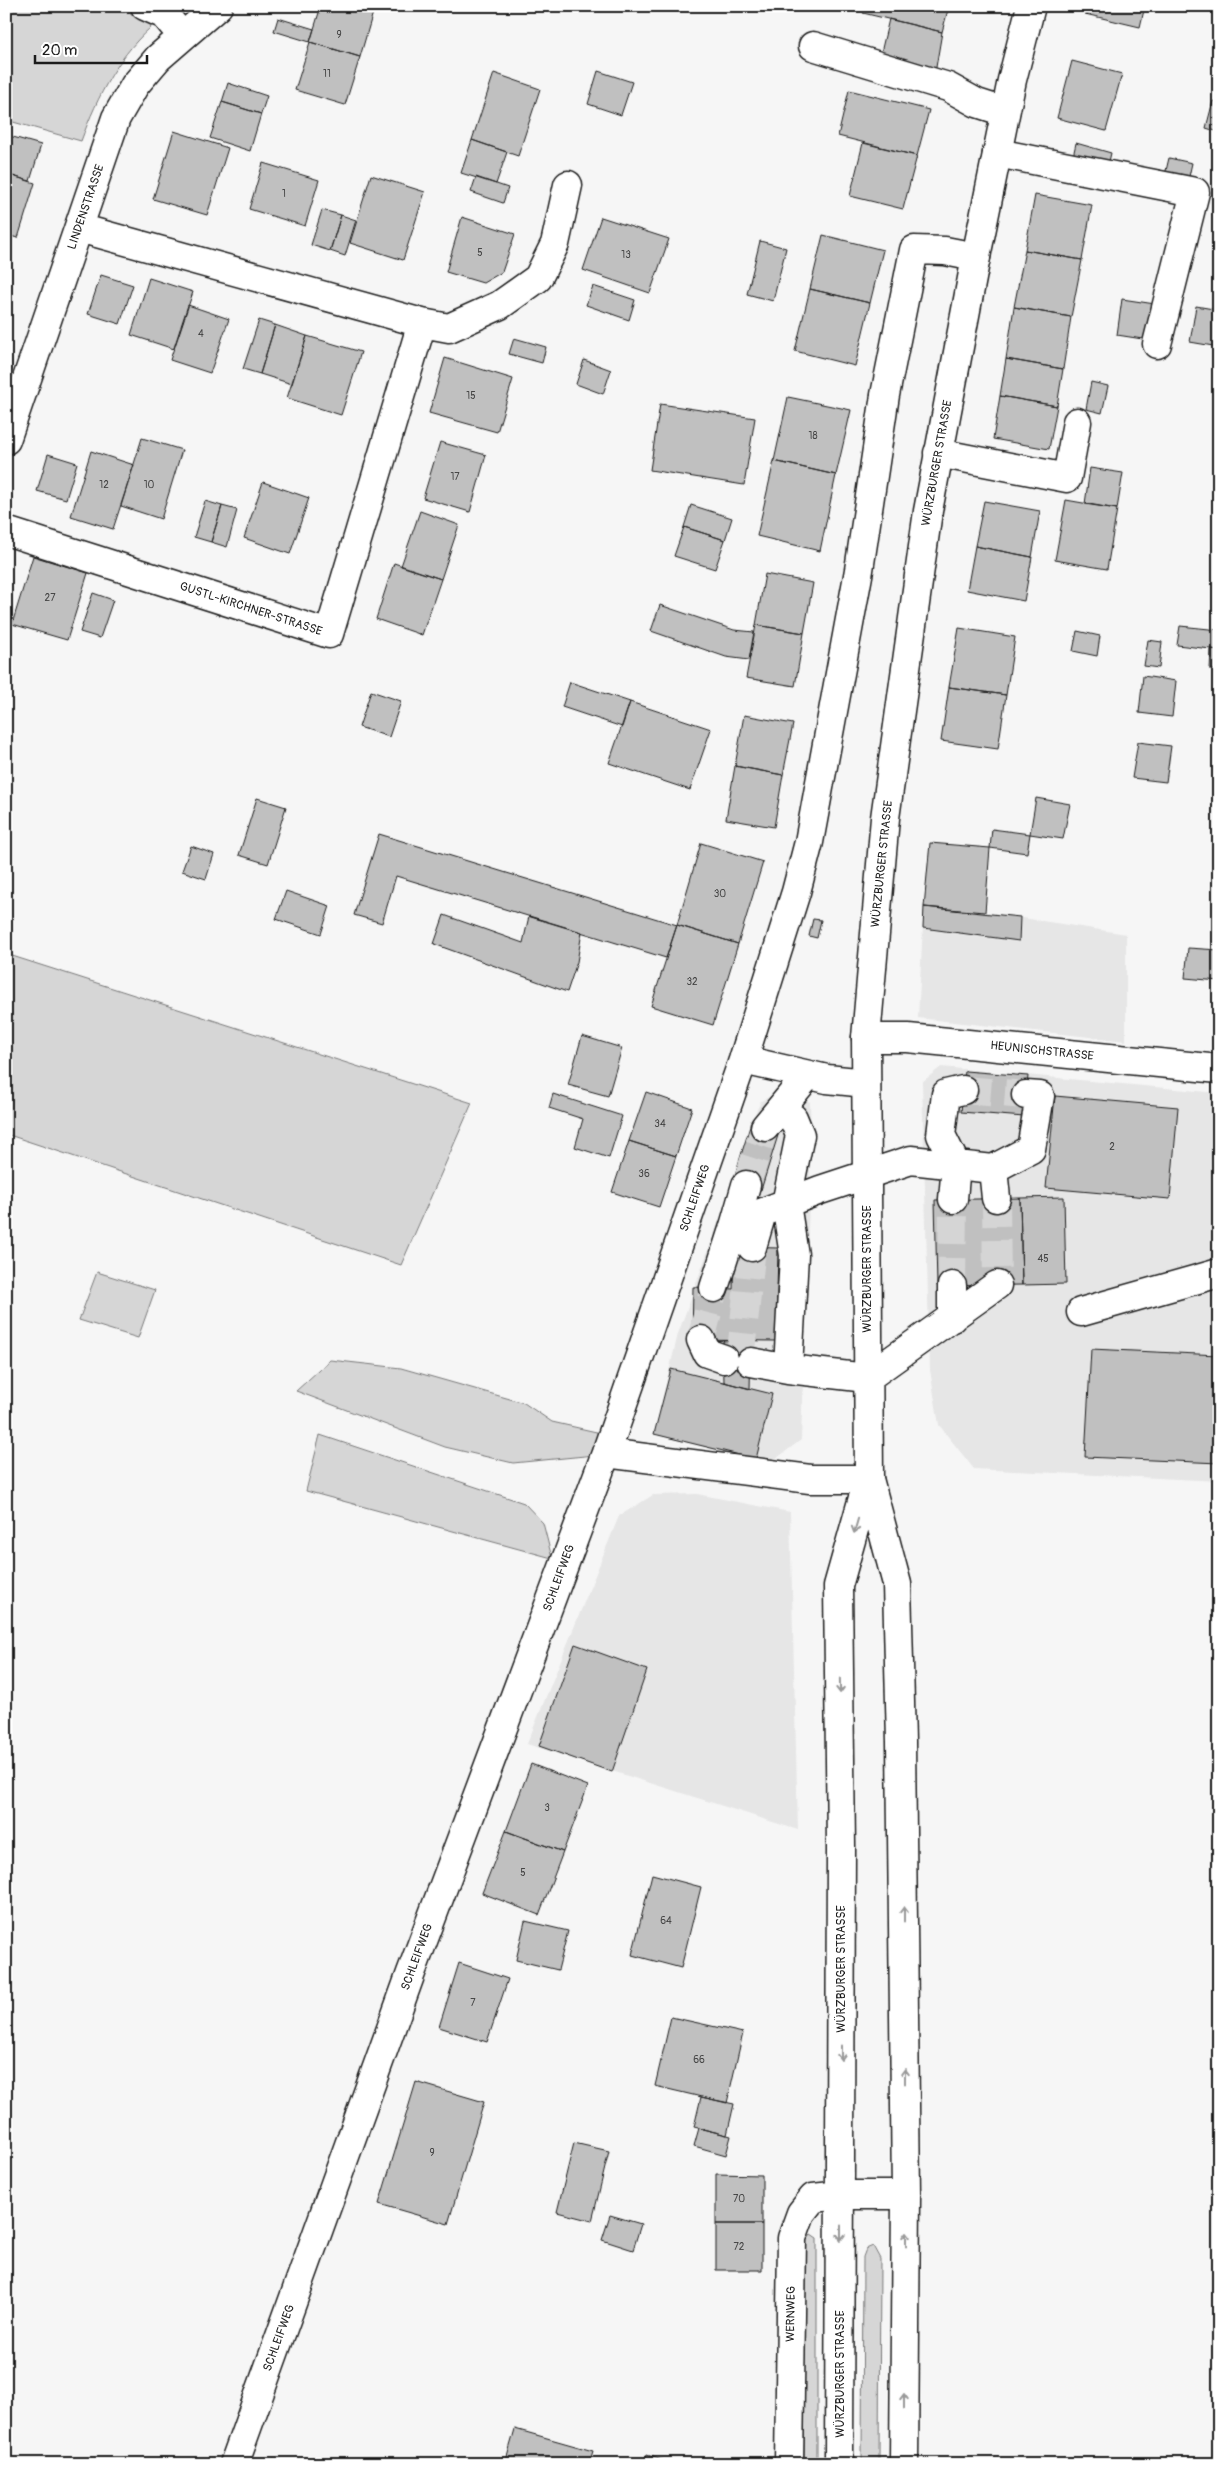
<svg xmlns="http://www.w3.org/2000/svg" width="1225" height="2470" font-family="Pangolin,sans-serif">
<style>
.built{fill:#e6e6e6}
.green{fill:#d6d6d6;stroke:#797979}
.building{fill:#c0c0c0;stroke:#1c1c1c}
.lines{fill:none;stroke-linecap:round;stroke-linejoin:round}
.minor-tunnel{stroke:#d5d5d5;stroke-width:28;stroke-dasharray:28 14;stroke-linecap:butt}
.minor-casing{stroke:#1c1c1c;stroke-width:31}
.major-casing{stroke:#1c1c1c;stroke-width:31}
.minor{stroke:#fff;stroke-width:28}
.major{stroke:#fff;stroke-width:28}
.oneway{stroke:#999}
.labels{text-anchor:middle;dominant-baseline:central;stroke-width:4;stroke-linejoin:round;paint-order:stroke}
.number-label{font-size:10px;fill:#454545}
.street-label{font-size:12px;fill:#1c1c1c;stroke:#fff}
</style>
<rect width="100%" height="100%" fill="#f6f6f6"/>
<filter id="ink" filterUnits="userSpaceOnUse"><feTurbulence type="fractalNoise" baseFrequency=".02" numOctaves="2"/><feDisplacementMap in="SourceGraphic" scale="10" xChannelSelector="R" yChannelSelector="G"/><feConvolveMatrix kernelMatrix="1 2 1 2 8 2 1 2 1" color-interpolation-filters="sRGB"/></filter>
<g filter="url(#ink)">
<path class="built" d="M924,907L985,912L1126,934V1041L918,1018Z
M941,1067L1219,1093V1481L974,1469L939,1425L930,1370L922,1082Z
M781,1091L810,1102L811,1141L801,1440L769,1464L654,1434L678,1334L733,1181L751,1123L761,1101Z
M697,1494L790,1512L798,1830L527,1744L619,1516L653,1495Z"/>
<path class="green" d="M12,6H101L158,21C119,53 98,95 81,141L6,120V25Z
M6,954L472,1103L401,1265L6,1134Z
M97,1272L155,1290L138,1338L79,1320Z
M330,1360L401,1368L524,1403L552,1422L601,1433L595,1455L513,1463L445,1447L296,1391Z
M320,1435L524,1503L543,1523L552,1558L306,1491Z
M811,2234L817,2238V2464H804L805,2242Z
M873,2246L880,2259L879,2464H862L863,2257L866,2249Z"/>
<path class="building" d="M321,6H363L374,9L360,57L310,42Z
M865,6H949L942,32L863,13Z
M1087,6H1145L1140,27L1085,14Z
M278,18L314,29L310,42L274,31Z
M889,19L942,32L935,73L879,61Z
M310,42L360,57L345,105L295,90Z
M1072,61L1122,74L1106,131L1057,118Z
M598,71L632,82L621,115L588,104Z
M494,73L540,89L518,156L472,140Z
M228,83L267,96L261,114L222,102Z
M849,90L929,110L917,156L838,136Z
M1213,101L1219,102V132L1206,128Z
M222,102L261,114L250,151L210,138Z
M174,131L228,148L207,215L153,199Z
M6,135L41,145L30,181L6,174Z
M472,140L507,152L496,184L461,173Z
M863,143L917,156L903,209L850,196Z
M1076,143L1111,153L1107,170L1072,161Z
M1169,158L1192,163L1188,181L1165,175Z
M263,163L319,180L305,226L249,209Z
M6,174L35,183L18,238L6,235Z
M371,175L425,192L403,260L350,243Z
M476,177L508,188L503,203L471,192Z
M1035,195L1092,205L1082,260L1025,250Z
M322,210L341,215L330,251L311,245Z
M341,215L356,220L345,256L330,251Z
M462,217L515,234L502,272L483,283L446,272Z
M601,217L669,239L650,293L583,270Z
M823,235L883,250L870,303L810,289Z
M760,241L786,248L773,301L747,294Z
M1025,250L1082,260L1071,317L1014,307Z
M101,275L133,285L120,324L88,314Z
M149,278L193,292L174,349L131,335Z
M593,286L635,300L629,320L586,305Z
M810,289L870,303L855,366L795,351Z
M1122,299L1155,304L1149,340L1117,335Z
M188,305L229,319L210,373L170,360Z
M1196,306L1219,310V347L1190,342Z
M1014,307L1071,317L1063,369L1006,359Z
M259,320L275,325L260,374L243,369Z
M275,325L307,336L292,384L260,374Z
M307,336L361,352L341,415L287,398Z
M514,338L546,347L542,363L509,354Z
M445,358L513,379L497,432L429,413Z
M1006,359L1063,369L1057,406L1000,396Z
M584,360L611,370L603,394L576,384Z
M1091,382L1108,386L1102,413L1086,409Z
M1000,396L1057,406L1049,449L993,439Z
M788,397L851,410L836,475L774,461Z
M660,404L755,418L744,485L650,470Z
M142,438L182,450L161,519L121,506Z
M440,442L486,455L470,512L423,498Z
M91,451L134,465L113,529L71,516Z
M48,454L77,463L66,499L37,491Z
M774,461L836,475L820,551L757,536Z
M1090,468L1123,473L1117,509L1085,504Z
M263,482L309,498L290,554L244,538Z
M1066,500L1117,509L1107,569L1055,560Z
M205,501L222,506L211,542L194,537Z
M984,501L1040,511L1032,557L975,546Z
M691,505L732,518L725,540L684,527Z
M222,506L237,510L227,547L211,542Z
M420,511L459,525L441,579L401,566Z
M684,527L725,540L715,569L674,556Z
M975,546L1032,557L1024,601L967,590Z
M33,556L88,573L67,640L12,624Z
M394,563L441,579L422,635L376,619Z
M765,574L813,583L804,633L756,625Z
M93,593L113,600L100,638L80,632Z
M660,605L734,630L754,632L749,660L726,657L651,631Z
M756,625L804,633L795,686L746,678Z
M1180,626L1219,630V650L1177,645Z
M959,628L1015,637L1006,695L949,687Z
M1077,631L1100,636L1097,656L1073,651Z
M1148,640L1162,642L1159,668L1144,666Z
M1211,649L1219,650V670H1210Z
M1143,676L1176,681L1172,717L1139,713Z
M570,682L630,702L622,727L562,707Z
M949,687L1006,695L998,749L941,741Z
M371,691L401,701L389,737L359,727Z
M630,702L711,729L690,790L609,763Z
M744,715L793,724L783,775L735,766Z
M1138,742L1171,746L1166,782L1132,778Z
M735,766L783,775L774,827L726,819Z
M257,798L286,807L268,864L239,855Z
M1036,798L1070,804L1063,839L1030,834Z
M992,829L1030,834L1027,853L990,848Z
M379,834L677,925L666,958L396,876L382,923L354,915Z
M701,843L763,862L738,944L677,925Z
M930,843L990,848L985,912L924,907Z
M191,846L214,854L206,879L182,871Z
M286,891L330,906L321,934L276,919Z
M924,907L1020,917L1019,941L923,928Z
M444,915L523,943L529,916L582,932L577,962L567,992L434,944Z
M813,919L821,920L817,938L809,936Z
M677,925L738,944L713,1025L651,1006Z
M1188,948L1219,950V981L1185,978Z
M582,1036L622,1048L608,1096L568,1085Z
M965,1071L1028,1076L1024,1117L961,1112Z
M646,1092L692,1108L676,1156L629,1141Z
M553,1094L622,1116L609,1158L575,1147L583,1119L549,1108Z
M1055,1096L1178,1107L1170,1199L1046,1188Z
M751,1123L779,1132L761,1190L733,1181Z
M629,1141L676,1156L659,1207L612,1192Z
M1064,1197L1066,1284L1022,1285L1020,1198Z
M1020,1198L1022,1285L937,1286L935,1200Z
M734,1247L778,1248L776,1341L692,1340L693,1287L733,1289Z
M741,1340L751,1341L750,1389L724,1382L723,1341Z
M1091,1349L1219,1355V1463L1085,1457Z
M671,1369L772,1394L756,1459L654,1434Z
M575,1644L647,1670L612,1772L539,1746Z
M531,1764L588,1786L563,1852L506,1831Z
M506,1831L563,1852L539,1915L482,1893Z
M652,1874L701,1887L681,1968L632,1955Z
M525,1921L568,1931L558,1970L516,1960Z
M459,1963L508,1979L487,2042L439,2027Z
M671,2017L743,2033L727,2103L655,2086Z
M416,2082L484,2102L448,2224L379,2204Z
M701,2097L734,2104L727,2135L694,2127Z
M699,2128L731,2136L726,2155L694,2146Z
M574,2143L609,2151L592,2221L557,2212Z
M716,2174L762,2175V2224H716Z
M610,2215L641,2224L633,2250L602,2240Z
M716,2224H762V2270H716Z
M515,2429L593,2451L589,2464H505Z
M647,2455L674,2464H644Z
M273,2458L296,2464H272Z"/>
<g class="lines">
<path class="minor-tunnel" d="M963,1090L1026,1095
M746,1185L765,1127
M996,1198L997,1285
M952,1286L953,1199
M701,1340L714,1288
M740,1361L752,1247"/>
<g class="minor-casing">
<path id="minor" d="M145,6L165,15L182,36
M813,46L948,87L977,103L1005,112
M997,153L1195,192L1157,344
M422,323L449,328L500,305L538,278L555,244L568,185
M6,440L116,118L135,85L158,58L218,6
M938,453L1067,478L1077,422
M6,531L329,634L422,323L79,228
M866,1038H908L1219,1069
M743,1060L827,1079L866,1083
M779,1111L793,1118L800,1135L786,1204L794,1255L788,1369
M765,1127L808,1075
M993,1169L1031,1149L1040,1096L1026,1095
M953,1199L956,1165L941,1135L946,1094L963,1090
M735,1223L746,1185
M752,1247L762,1213
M952,1286V1318
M714,1288L735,1223L820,1190L911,1160L993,1169L996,1198
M1081,1312L1219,1273
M701,1340L707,1353L724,1359
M751,1362L788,1369L867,1378L997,1285
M606,1453L810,1479H869
M234,2464L411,1973L606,1453L743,1060L796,892L809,842L859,570L885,395L914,250L945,251L976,257
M789,2464L792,2238L801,2213L813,2198L841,2195"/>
</g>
<g class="major-casing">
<path id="major" d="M841,2195H906
M839,2464L841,1847L838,1586L868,1480
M904,2464L906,2195L901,1742L897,1584L869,1479L866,1038L885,818L928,511L976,257L1012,80L1031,6"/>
</g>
<use href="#minor" class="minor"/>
<use href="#major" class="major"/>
</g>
<defs><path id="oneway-shaft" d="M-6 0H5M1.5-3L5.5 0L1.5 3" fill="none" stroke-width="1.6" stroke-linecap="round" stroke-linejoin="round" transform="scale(1.25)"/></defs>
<g class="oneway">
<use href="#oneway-shaft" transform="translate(856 1526) rotate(106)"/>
<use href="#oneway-shaft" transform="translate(840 1686) rotate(89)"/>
<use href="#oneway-shaft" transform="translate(904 1914) rotate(-90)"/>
<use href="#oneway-shaft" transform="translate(841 2053) rotate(90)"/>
<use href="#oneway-shaft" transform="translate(905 2076) rotate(-90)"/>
<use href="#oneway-shaft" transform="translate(841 2233) rotate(90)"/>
<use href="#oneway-shaft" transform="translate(906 2239) rotate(-90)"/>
<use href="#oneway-shaft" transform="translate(904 2401) rotate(-90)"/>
</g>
</g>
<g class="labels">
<g class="number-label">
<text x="339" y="35">9</text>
<text x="327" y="74">11</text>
<text x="284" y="194">1</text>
<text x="480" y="253">5</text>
<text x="626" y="255">13</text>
<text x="201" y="334">4</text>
<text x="471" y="396">15</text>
<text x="813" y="436">18</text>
<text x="455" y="477">17</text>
<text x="104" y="485">12</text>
<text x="149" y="485">10</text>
<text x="50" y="598">27</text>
<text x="720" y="894">30</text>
<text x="692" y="982">32</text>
<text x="660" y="1124">34</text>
<text x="1112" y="1147">2</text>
<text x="644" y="1174">36</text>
<text x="1043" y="1259">45</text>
<text x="547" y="1808">3</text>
<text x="523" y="1873">5</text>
<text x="666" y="1921">64</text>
<text x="473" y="2003">7</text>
<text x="699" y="2060">66</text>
<text x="432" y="2153">9</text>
<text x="739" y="2199">70</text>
<text x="739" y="2247">72</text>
</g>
<g class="street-label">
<text transform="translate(86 207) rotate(-71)">LINDENSTRASSE</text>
<text transform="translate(937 463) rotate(-80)">WÜRZBURGER STRASSE</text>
<text transform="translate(251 609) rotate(18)">GUSTL-KIRCHNER-STRASSE</text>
<text transform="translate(882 864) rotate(-84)">WÜRZBURGER STRASSE</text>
<text transform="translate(1042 1051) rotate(6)">HEUNISCHSTRASSE</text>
<text transform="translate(695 1198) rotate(-71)">SCHLEIFWEG</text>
<text transform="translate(867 1269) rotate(-90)">WÜRZBURGER STRASSE</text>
<text transform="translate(559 1578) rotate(-70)">SCHLEIFWEG</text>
<text transform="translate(417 1957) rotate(-70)">SCHLEIFWEG</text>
<text transform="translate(841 1969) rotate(-90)">WÜRZBURGER STRASSE</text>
<text transform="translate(791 2314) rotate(-89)">WERNWEG</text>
<text transform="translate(279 2338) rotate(-70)">SCHLEIFWEG</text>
<text transform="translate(840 2374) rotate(-90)">WÜRZBURGER STRASSE</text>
</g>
</g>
<rect width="1225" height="2470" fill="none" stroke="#fff" stroke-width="25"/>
<rect x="12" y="12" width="1200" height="2445" fill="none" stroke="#1c1c1c" stroke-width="2" filter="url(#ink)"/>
<path d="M35 55v8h112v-8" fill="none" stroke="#1c1c1c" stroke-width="2.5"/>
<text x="42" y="55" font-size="15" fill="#1c1c1c" stroke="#ffffff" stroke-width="4" paint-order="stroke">20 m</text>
</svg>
